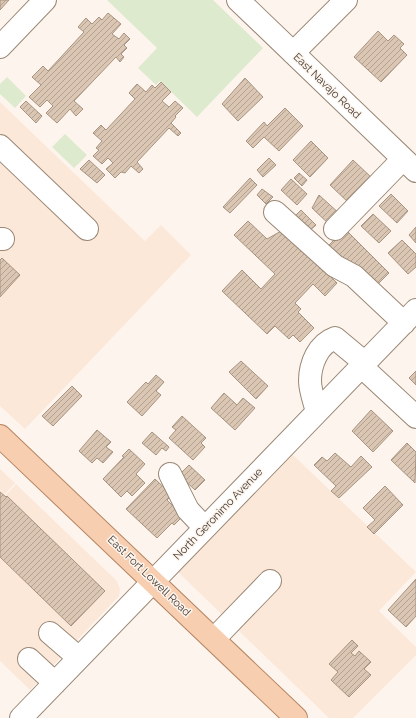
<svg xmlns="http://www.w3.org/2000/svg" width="416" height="718" font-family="Raleway,sans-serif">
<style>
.commercial{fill:#fce8d9}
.green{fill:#deeacd}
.building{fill:url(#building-hatch);stroke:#a69380}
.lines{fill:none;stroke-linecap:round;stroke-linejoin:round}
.minor-casing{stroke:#9a8775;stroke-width:24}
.major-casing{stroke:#b58562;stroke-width:24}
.minor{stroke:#fff;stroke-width:22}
.major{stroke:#f8ceb0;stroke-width:22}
.labels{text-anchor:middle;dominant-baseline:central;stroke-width:3;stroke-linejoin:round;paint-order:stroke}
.street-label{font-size:11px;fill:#413931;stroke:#fdf5ed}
</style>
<defs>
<pattern id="building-hatch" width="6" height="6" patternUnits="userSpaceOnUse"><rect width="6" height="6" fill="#dac6b2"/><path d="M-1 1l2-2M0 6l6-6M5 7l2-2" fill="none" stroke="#b2a291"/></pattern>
</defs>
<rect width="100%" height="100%" fill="#fdf5ed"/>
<path class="commercial" d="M0,102L145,241L161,225L191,255L25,429L0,406Z
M292,454L416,572L379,611L416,647V655L353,718H329L178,572Z
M0,469L15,483L5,494L0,489Z
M16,484L117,581L120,589L119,596L30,690L0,661V490L6,495Z"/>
<path class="green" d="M107,0H213L263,48L197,117L160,81L156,85L138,68L157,48Z
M7,77L26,96L15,108L0,94V84Z
M65,134L87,155L74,168L52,147Z"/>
<path class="building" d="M0,0H9L0,10Z
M108,13L121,24L112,34L119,39L124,33L130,39L124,45L127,48L121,54L124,57L120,62L116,57L74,101L83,109L76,116L70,109L57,123L46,113L53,106L47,100L40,107L29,97L41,85L32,77L43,66L48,71L84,32L78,27L86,18L92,24L99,17L102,20Z
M378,31L388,41L394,35L404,44L400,48L407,55L381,82L354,57Z
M245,78L263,97L238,121L222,104Z
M161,82L171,92L162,101L169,107L175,101L183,108L175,116L176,117L171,123L181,133L178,136L169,128L137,162L143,169L139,173L131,166L125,173L121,172L115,178L106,169L113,163L108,158L102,164L93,156L99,150L96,148L102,141L93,133L101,125L106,130L135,99L129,93L137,84L146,92L152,85L155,88Z
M26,101L42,116L36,123L20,107Z
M285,108L303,126L279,151L264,137L253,148L246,141L264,122L267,126Z
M311,141L328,158L310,177L293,160Z
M269,158L276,165L263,177L257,170Z
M89,160L105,175L97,183L80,169Z
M353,160L373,179L350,204L330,185Z
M299,173L307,180L302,186L294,178Z
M250,178L257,185L230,213L223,207Z
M291,179L307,194L297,205L281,190Z
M262,189L273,197L266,204L257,195Z
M391,194L408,211L397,223L379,206Z
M319,195L341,215L331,226L312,208Z
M301,210L316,225L307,233L293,218Z
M373,214L391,231L379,243L361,226Z
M248,221L267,239L283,230L337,283L325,296L313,284L295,303L301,309L298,312L314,328L300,342L293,335L289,339L275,326L267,334L222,291L242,270L261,289L275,274L234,235Z
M416,227V243L409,235Z
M345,229L389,273L372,290L328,246Z
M402,240L416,254V267L408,274L388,253Z
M2,258L20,275L0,297V260Z
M241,361L268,386L256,399L229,372Z
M416,371V385L409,378Z
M156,375L164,382L156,391L161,395L142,416L127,402L146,382L148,384Z
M72,386L82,396L53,426L42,416Z
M224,393L237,405L243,398L255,408L235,430L211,408Z
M371,410L393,431L373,452L352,431Z
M182,416L206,438L201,443L205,447L193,460L169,438L176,430L172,427Z
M97,430L111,442L106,447L113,452L103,463L97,458L92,463L79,451Z
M152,432L169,447L166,451L162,448L156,455L142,443Z
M407,443L416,452L415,483L391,460Z
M129,449L145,464L136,474L145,483L132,496L127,491L121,497L103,479L124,457L122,456Z
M335,453L351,467L361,456L372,467L339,498L331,491L336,486L314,465L322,457L327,461Z
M189,465L205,480L195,490L179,475Z
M155,479L172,495L167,500L183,516L174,525L172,523L157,538L126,509Z
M385,486L403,505L374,534L367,527L375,520L363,508Z
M0,492L6,497L7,496L105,591L71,626L0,557Z
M416,579V616L406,627L388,610Z
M352,640L358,646L351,653L355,656L359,651L371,662L364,669L371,675L349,697L331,680L338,672L329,664Z"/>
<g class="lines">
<g class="minor-casing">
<path id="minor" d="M238,0L416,171
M0,47L45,0
M293,53L346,0
M0,146L87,229
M275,212L335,266L354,276L404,323
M335,229L403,159
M0,239H3
M361,366L416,417
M317,412C315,403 310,391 310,381C310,364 318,344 335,338L365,363
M170,474L188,510L205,528
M50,633L79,658
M214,639L270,581
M29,659L55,683
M21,718L416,310"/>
</g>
<g class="major-casing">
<path id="major" d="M0,436L296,718"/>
</g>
<use href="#minor" class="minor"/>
<use href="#major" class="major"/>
</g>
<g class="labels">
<g class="street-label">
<text transform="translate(327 86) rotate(44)">East Navajo Road</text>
<text transform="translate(218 514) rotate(-46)">North Geronimo Avenue</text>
<text transform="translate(149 576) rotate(44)">East Fort Lowell Road</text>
</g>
</g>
</svg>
